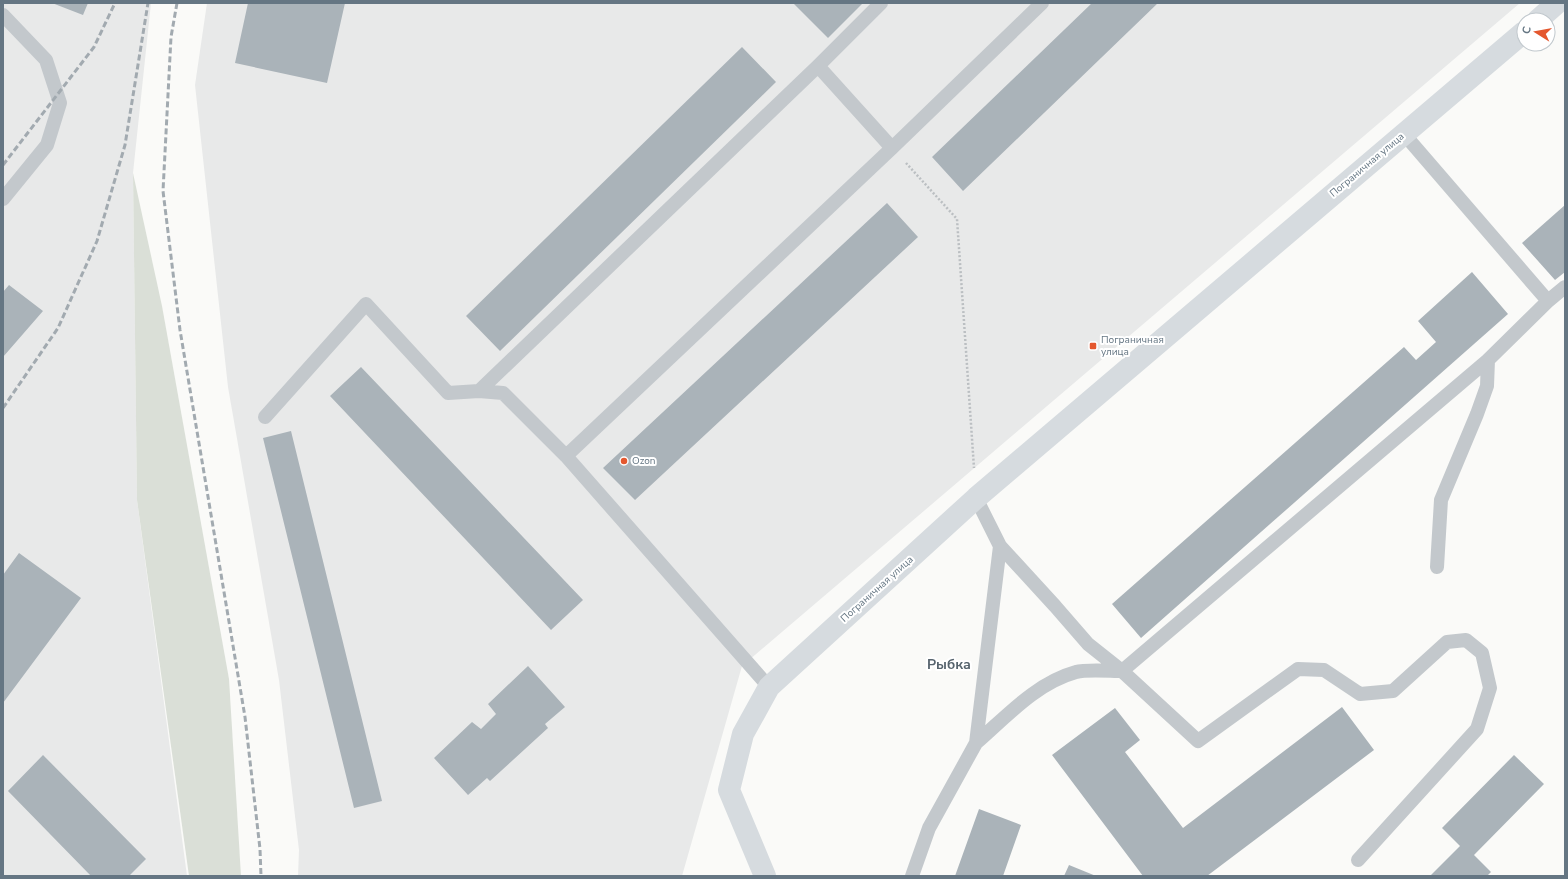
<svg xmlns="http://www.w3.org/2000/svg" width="1568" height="879" font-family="'Nunito Sans',sans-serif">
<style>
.built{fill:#e8e9e9}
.green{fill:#dadfd7}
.building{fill:#aab3b9}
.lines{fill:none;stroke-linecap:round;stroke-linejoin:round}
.path{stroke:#bbbfc2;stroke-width:2.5;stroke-dasharray:2 2;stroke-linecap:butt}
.service{stroke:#c3c8cc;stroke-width:14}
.secondary{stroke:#d6dbdf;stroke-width:22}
.rail{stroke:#a2aab0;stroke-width:3;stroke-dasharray:6 3;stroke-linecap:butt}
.poi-dot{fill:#e4572e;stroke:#fff;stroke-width:1.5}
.labels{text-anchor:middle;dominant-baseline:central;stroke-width:4;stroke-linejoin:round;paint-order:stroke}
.street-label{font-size:10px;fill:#657683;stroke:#fff}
.poi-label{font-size:10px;fill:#657683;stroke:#fff;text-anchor:start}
.district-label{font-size:14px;font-weight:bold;fill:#57646e;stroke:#fff}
</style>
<rect width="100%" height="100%" fill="#fafaf8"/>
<path class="built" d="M3,3H151L133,173L137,500L187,876H3Z
M207,3H1520L742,666L682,876H298L299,850L279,680L228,387L195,85Z"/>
<path class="green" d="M133,173L162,306L229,679L241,876H189L137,500Z"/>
<path class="building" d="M52,3H88L83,15Z
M248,3H345L327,83L235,63Z
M793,3H863L828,38Z
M1092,3H1158L963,191L932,157Z
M742,47L776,82L500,351L466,316Z
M887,203L918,237L635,500L603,468Z
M1565,205V272L1555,280L1522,243Z
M1472,272L1508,314L1141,638L1112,604L1404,347L1416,360L1436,342L1418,321Z
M9,285L43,311L3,357V292Z
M361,367L583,600L551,630L330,396Z
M291,431L382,801L354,808L263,438Z
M19,553L81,598L3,703V575Z
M528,666L565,707L545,724L548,728L490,781L487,778L468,795L434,758L472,722L481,729L496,714L488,704Z
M1342,707L1374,750L1207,876H1143L1052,755L1115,708L1140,740L1125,752L1183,828Z
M43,755L146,859L129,876H91L8,791Z
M1514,755L1544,784L1474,855L1491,872L1487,876H1430L1460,846L1442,828Z
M979,809L1021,825L1003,876H955Z
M1069,865L1096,876H1064Z"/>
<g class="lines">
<path class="path" d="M906,163L957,219L974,468"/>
<path class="service" d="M3,15L46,60L60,103L47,145L3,199
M818,66L892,148
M1548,301L1565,287
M479,391L818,66L881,3
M265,417L366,304L448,393L479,391L503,393L566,456L769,687
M566,456L892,148L1042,3
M1000,546L1055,606L1088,644L1122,671L1198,741L1298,669L1324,670L1360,694L1393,691L1447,642L1466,640L1482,653L1490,688L1477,729L1358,860
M1437,567L1441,500L1477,414L1487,386L1488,360
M976,743C1006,717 1036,683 1076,672C1086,669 1110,671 1122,671L1488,360L1548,301L1404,134
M912,876L929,828L976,743L1000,546L976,498"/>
<path class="secondary" d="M1538,20L1557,3
M765,876L729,790L743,734L769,687L976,498L1524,32"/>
<path class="rail" d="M177,3L171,37L163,191L180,330L245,717L260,849L261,876
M3,165L94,47L115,3
M3,408L58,328L97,241L125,145L148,3"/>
</g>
<g class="poi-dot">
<rect x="1089" y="342" width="8" height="8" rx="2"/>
<circle cx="624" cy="461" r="4"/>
</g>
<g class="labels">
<g class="street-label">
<text transform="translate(1367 165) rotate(-40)">Пограничная улица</text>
<text transform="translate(877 589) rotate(-42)">Пограничная улица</text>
</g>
<g class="poi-label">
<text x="1101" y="340">Пограничная<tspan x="1101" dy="12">улица</tspan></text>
<text x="632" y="461">Ozon</text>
</g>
<g class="district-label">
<text x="949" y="664">Рыбка</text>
</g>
</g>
<rect width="1568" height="879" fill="none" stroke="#657683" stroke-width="8"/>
<g transform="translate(1536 32) rotate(281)"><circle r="19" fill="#ffffff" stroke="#c1c8cd"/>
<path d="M0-3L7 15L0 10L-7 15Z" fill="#e4572e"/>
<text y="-6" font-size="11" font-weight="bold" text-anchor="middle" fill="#657683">С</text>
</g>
</svg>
